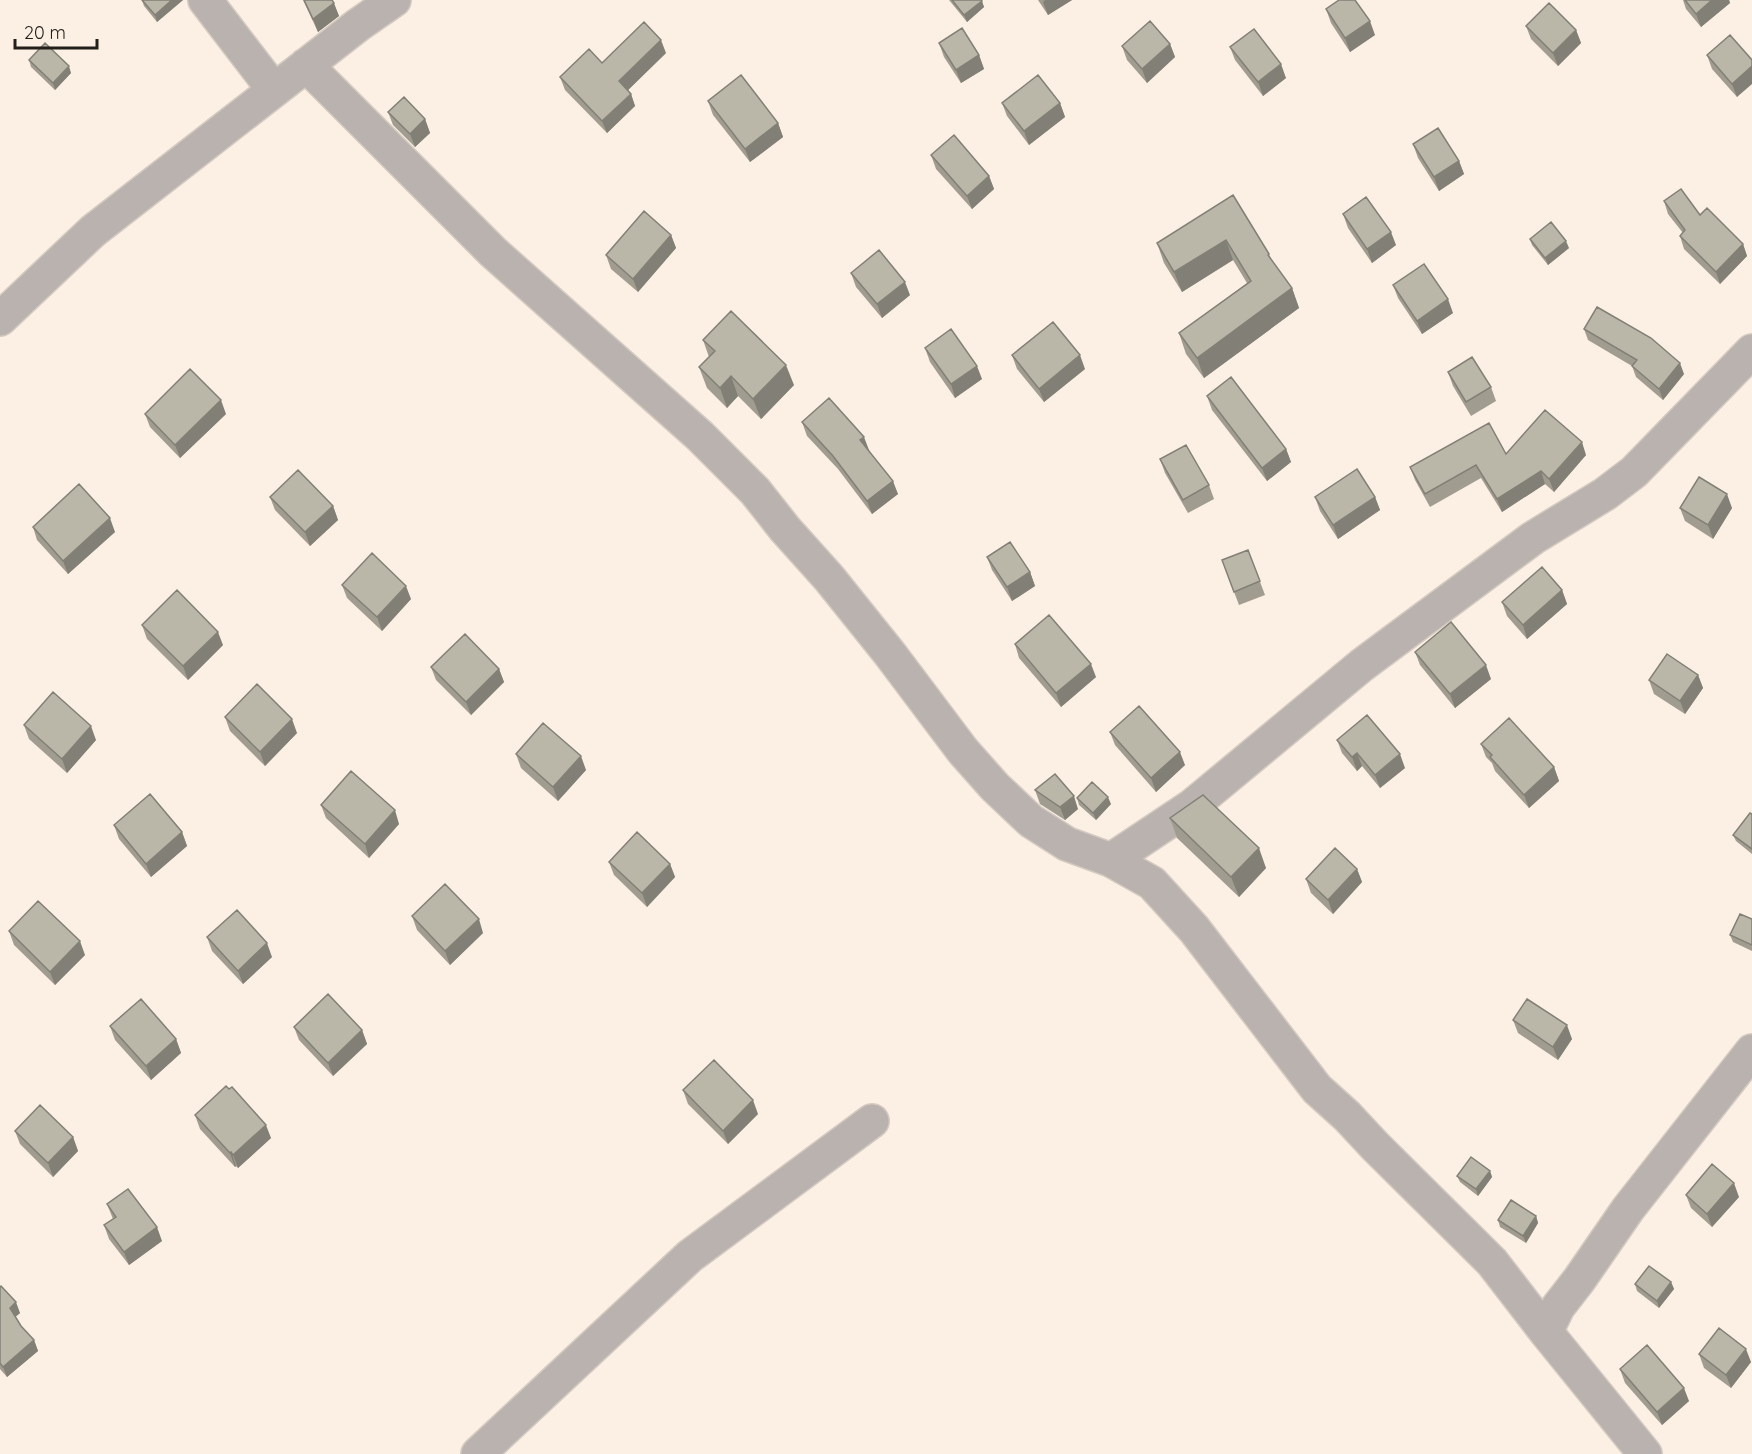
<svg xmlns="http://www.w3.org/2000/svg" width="1752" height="1454" font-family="Quicksand,sans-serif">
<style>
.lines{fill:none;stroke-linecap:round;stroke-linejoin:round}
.minor-casing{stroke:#d4cabf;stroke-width:36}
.minor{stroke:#b9b2af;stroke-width:33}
.wall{fill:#a09d90}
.shaded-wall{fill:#828076}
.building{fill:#bab7a8;stroke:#828076;stroke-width:1.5}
</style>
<rect width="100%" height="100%" fill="#fbf0e3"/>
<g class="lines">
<g class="minor-casing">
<path id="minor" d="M205,0L274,90
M306,65L493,252L700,436L755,491L785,529L829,578L890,654L963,751L995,787L1031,821L1067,844L1111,860L1152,883L1194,929L1317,1089L1347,1116L1375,1146L1492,1262L1546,1332
M0,319L93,231L358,25L394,0
M1111,860L1192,806L1362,665L1533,538L1605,494L1634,472L1752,351
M478,1454L690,1256L872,1121
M1645,1454L1546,1332L1558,1307L1579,1280L1628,1209L1752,1051"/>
</g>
<use href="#minor" class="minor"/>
</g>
<path class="wall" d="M142,0H183L157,22L144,6Z
M303,0H332L339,16L318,32Z
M949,0H981L984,7L967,22Z
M1038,0H1072L1048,15Z
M1683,0H1729L1730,3L1701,27L1686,9Z
M1326,9L1375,35L1350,52L1331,23Z
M1526,26L1576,30L1581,43L1558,66L1531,39Z
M939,43L979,55L984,69L961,83L944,57Z
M1170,44L1175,57L1147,83L1127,60L1122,46Z
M1230,47L1286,78L1263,96L1235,60Z
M666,53L628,90L631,94L635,106L607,133L565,90L560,77L602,63Z
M1707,55L1752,60L1737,97L1712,69Z
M29,60L71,73L55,90L31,67Z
M708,101L778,123L783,137L750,162L713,115Z
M1002,103H1060L1065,117L1029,145L1007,116Z
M388,112L425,119L430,133L415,147L393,125Z
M1413,144L1459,161L1464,174L1439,191L1418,158Z
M931,155L989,176L994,189L972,209L936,169Z
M1233,195L1269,254L1272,261L1292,288L1299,308L1204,378L1186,354L1179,333L1247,283L1233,260L1182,292L1164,263L1157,243Z
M1664,201L1743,244L1747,256L1720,284L1684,249L1680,236L1683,233L1668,214Z
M1343,214L1396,245L1372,263L1348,228Z
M671,235L676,248L638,292L611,269L606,255Z
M1530,239L1569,248L1548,265L1532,245Z
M851,273L910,295L882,318L856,287Z
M1393,285L1453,313L1422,334L1398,298Z
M1584,329L1684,374L1663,400L1636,377L1632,366L1588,340Z
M703,340L794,385L761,419L738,396L727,408L707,388L699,367L709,357Z
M925,348L982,379L955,398L930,362Z
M1012,355L1085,369L1044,402L1017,369Z
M1448,372L1491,387L1496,401L1471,416L1453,386Z
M1207,396L1286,449L1291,462L1267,481L1212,410Z
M145,414H226L180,458L150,427Z
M802,422L869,450L898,494L872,514L838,469L807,436Z
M1506,454L1586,455L1554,492L1545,484L1502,512L1481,478L1430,507L1415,480L1410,467Z
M1160,459L1209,485L1214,499L1188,513L1165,473Z
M270,497L333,506L338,520L310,546L275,510Z
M1315,497H1375L1380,510L1338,539L1320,511Z
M1680,508H1732L1713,539L1685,521Z
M33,527L115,532L68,574L37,540Z
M1248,550L1265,595L1239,605L1222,560Z
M987,557L1030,572L1035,586L1012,601L992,570Z
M342,585L411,599L382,631L347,598Z
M1562,590L1567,604L1527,639L1507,616L1502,602Z
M142,625L223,645L188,680L147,639Z
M1015,644L1096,677L1061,707L1019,658Z
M1415,652L1491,679L1455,708L1420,665Z
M431,667L499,669L504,682L471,715L436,680Z
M1698,675L1703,688L1685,714L1654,694L1649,680Z
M225,717L297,733L265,766L230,731Z
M24,725L96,740L67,773L29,739Z
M1110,732L1185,765L1156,792L1115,745Z
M1337,740L1405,768L1380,788L1362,766L1357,771L1342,753Z
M1481,744L1554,767L1559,781L1529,808L1495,771L1492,763L1486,757Z
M516,754L586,770L558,801L521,768Z
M1035,790L1078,809L1065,820L1040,804Z
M1077,798L1111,804L1096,820L1079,805Z
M321,805L399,824L369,858L326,818Z
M1752,814V854L1736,841L1733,835Z
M1170,818L1266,868L1239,897L1177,838Z
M114,825L182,832L187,846L151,877L119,839Z
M609,862L670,864L675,877L647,907L614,875Z
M1357,869L1362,882L1333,914L1311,893L1306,879Z
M412,916L483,933L450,965L417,930Z
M1752,919V951L1733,942L1730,935Z
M9,931L85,955L55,985L14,945Z
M207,937L272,957L243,984L212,951Z
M1513,1020L1572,1039L1558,1060L1518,1033Z
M110,1026L176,1039L181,1053L151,1080L115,1040Z
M294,1027L362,1030L367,1044L333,1076L299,1040Z
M229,1089L271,1138L238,1168L236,1166L235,1167L200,1129L195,1115Z
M683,1090L758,1114L728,1144L688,1104Z
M15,1131L73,1137L78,1151L53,1177L20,1144Z
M1490,1171L1492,1177L1478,1196L1460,1182L1457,1176Z
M1686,1195L1739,1197L1712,1227L1691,1208Z
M107,1204L162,1241L129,1265L109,1239L104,1225L113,1219Z
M1536,1216L1538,1223L1526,1243L1500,1227L1498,1220Z
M1671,1282L1674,1289L1659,1308L1637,1291L1635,1284Z
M0,1287L20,1313L15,1317L21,1326L34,1340L38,1351L7,1377L0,1369Z
M1699,1354L1751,1362L1731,1388L1704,1368Z
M1620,1369L1689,1401L1662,1425L1625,1383Z"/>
<path class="shaded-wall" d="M172,0H183L157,22L155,15Z
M1045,0H1072L1048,15L1043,2Z
M1712,0H1729L1730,3L1701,27L1696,14Z
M982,1L984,7L967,22L964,15Z
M334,3L339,16L318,32L313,19Z
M1370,21L1375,35L1350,52L1345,38Z
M1576,30L1581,43L1558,66L1553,53Z
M661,40L666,53L624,94L619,81Z
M1170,44L1175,57L1147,83L1142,69Z
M979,55L984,69L961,83L956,70Z
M1281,64L1286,78L1263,96L1258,82Z
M69,66L71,73L55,90L53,83Z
M1752,66V84L1737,97L1732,84Z
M631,94L635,106L607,133L602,121Z
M1060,103L1065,117L1029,145L1024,131Z
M425,119L430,133L415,147L410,134Z
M778,123L783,137L750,162L745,149Z
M1459,161L1464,174L1439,191L1434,177Z
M989,176L994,189L972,209L967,196Z
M1391,232L1396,245L1372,263L1367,249Z
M671,235L676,248L638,292L633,279Z
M1226,240L1233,260L1182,292L1174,272Z
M1566,241L1569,248L1548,265L1545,258Z
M1743,244L1747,256L1720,284L1716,272Z
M905,282L910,295L882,318L877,304Z
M1292,288L1299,308L1204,378L1197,358Z
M1448,299L1453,313L1422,334L1417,321Z
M1080,355L1085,369L1044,402L1039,389Z
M1680,363L1684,374L1663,400L1659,389Z
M786,365L794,385L761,419L753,399Z
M977,366L982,379L955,398L951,384Z
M731,376L738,396L727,408L720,388Z
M221,400L226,414L180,458L175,445Z
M864,437L869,450L865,454L860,440Z
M1582,442L1586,455L1554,492L1549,479Z
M1286,449L1291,462L1267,481L1262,468Z
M1541,471L1545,484L1502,512L1497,499Z
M893,481L898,494L872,514L867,501Z
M1727,494L1732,508L1713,539L1708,525Z
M1375,497L1380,510L1338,539L1333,525Z
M333,506L338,520L310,546L305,532Z
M110,518L115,532L68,574L63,561Z
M1030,572L1035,586L1012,601L1007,587Z
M406,586L411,599L382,631L377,617Z
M1562,590L1567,604L1527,639L1523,625Z
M218,632L223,645L188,680L183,666Z
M1091,664L1096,677L1061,707L1056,693Z
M1486,665L1491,679L1455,708L1450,694Z
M499,669L504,682L471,715L466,702Z
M1698,675L1703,688L1685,714L1680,701Z
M292,719L297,733L265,766L260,752Z
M91,726L96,740L67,773L62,759Z
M1180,752L1185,765L1156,792L1151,778Z
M1357,753L1362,766L1357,771L1352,757Z
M1400,754L1405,768L1380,788L1375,775Z
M581,756L586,770L558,801L553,787Z
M1554,767L1559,781L1529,808L1524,795Z
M1074,796L1078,809L1065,820L1060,807Z
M1108,797L1111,804L1096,820L1093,813Z
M395,810L399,824L369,858L365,844Z
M182,832L187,846L151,877L146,864Z
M1259,848L1266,868L1239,897L1231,877Z
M670,864L675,877L647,907L642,893Z
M1357,869L1362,882L1333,914L1328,900Z
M479,919L483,933L450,965L445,951Z
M80,941L85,955L55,985L50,972Z
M267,943L272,957L243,984L238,971Z
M1567,1025L1572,1039L1558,1060L1553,1047Z
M362,1030L367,1044L333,1076L328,1063Z
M176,1039L181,1053L151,1080L146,1066Z
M753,1100L758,1114L728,1144L723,1131Z
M266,1125L271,1138L238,1168L233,1155Z
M73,1137L78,1151L53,1177L48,1163Z
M231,1152L236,1166L235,1167L230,1153Z
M1490,1171L1492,1177L1478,1196L1476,1189Z
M1734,1183L1739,1197L1712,1227L1707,1214Z
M1536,1216L1538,1223L1526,1243L1523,1236Z
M157,1227L162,1241L129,1265L124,1252Z
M1671,1282L1674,1289L1659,1308L1657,1301Z
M16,1302L20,1313L14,1318L10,1308Z
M34,1340L38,1351L7,1377L3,1367Z
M1746,1349L1751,1362L1731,1388L1726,1375Z
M1684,1388L1689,1401L1662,1425L1657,1412Z"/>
<path class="building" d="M142,0H172L155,15Z
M304,0H332L334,3L313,19Z
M952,0H981L982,1L964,15Z
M1339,0H1355L1370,21L1345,38L1326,9Z
M1685,0H1712L1696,14Z
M1549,3L1576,30L1553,53L1526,26Z
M1150,21L1170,44L1142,69L1122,46Z
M644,22L661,40L619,81L631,94L602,121L560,77L589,49L602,63Z
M962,28L979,55L956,70L939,43Z
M1254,29L1281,64L1258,82L1230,47Z
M1730,35L1752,60V66L1732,84L1707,55Z
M45,43L69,66L53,83L29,60Z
M741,75L778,123L745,149L708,101Z
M1038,75L1060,103L1024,131L1002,103Z
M404,97L425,119L410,134L388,112Z
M1438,128L1459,161L1434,177L1413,144Z
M954,135L989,176L967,196L931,155Z
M1681,189L1700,215L1707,208L1743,244L1716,272L1680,236L1685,230L1664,201Z
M1233,195L1269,254L1268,255L1292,288L1197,358L1179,333L1251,281L1226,240L1174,272L1157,243Z
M1366,197L1391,232L1367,249L1343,214Z
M644,211L671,235L633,279L606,255Z
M1551,222L1566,241L1545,258L1530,239Z
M879,250L905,282L877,304L851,273Z
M1424,264L1448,299L1417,321L1393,285Z
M1597,307L1651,338L1680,363L1659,389L1632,366L1637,360L1584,329Z
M731,311L786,365L753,399L731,376L720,388L699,367L715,351L703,340Z
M1053,322L1080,355L1039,389L1012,355Z
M951,329L977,366L951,384L925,348Z
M1472,357L1491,387L1466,402L1448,372Z
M190,369L221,400L175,445L145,414Z
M1231,377L1286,449L1262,468L1207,396Z
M829,398L864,437L860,440L893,481L867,501L833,456L802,422Z
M1545,410L1582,442L1549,479L1541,471L1497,499L1476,465L1425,494L1410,467L1489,423L1506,454Z
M1186,445L1209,485L1183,500L1160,459Z
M1357,469L1375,497L1333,525L1315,497Z
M298,470L333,506L305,532L270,497Z
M1699,477L1727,494L1708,525L1680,508Z
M79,484L110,518L63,561L33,527Z
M1010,542L1030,572L1007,587L987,557Z
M1248,550L1260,581L1234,592L1222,560Z
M372,553L406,586L377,617L342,585Z
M1542,567L1562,590L1523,625L1502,602Z
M177,590L218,632L183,666L142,625Z
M1049,615L1091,664L1056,693L1015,644Z
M1451,622L1486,665L1450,694L1415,652Z
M465,634L499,669L466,702L431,667Z
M1667,654L1698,675L1680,701L1649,680Z
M257,684L292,719L260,752L225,717Z
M53,692L91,726L62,759L24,725Z
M1139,706L1180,752L1151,778L1110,732Z
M1367,715L1400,754L1375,775L1357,753L1352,757L1337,740Z
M1509,718L1554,767L1524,795L1490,757L1492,755L1481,744Z
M543,723L581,756L553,787L516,754Z
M351,771L395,810L365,844L321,805Z
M1055,774L1074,796L1060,807L1035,790Z
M1092,782L1108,797L1093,813L1077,798Z
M150,794L182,832L146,864L114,825Z
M1203,795L1259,848L1231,877L1170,818Z
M1750,813L1752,814V849L1733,835Z
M637,832L670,864L642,893L609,862Z
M1335,848L1357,869L1328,900L1306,879Z
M445,884L479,919L445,951L412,916Z
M38,901L80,941L50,972L9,931Z
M237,910L267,943L238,971L207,937Z
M1740,914L1752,919V945L1730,935Z
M328,994L362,1030L328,1063L294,1027Z
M141,999L176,1039L146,1066L110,1026Z
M1527,999L1567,1025L1553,1047L1513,1020Z
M714,1060L753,1100L723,1131L683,1090Z
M226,1086L229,1089L232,1087L266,1125L233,1155L231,1152L230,1153L195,1115Z
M40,1105L73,1137L48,1163L15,1131Z
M1471,1157L1490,1171L1476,1189L1457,1176Z
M1712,1164L1734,1183L1707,1214L1686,1195Z
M128,1189L157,1227L124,1252L104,1225L116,1217L107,1204Z
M1511,1200L1536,1216L1523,1236L1498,1220Z
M1649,1266L1671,1282L1657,1301L1635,1284Z
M1,1286L16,1302L10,1308L21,1326L34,1340L3,1367L0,1363V1287Z
M1719,1328L1746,1349L1726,1375L1699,1354Z
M1647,1345L1684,1388L1657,1412L1620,1369Z"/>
<path d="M15 39v9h82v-9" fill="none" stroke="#231f1a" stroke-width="3"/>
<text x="24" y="39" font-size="18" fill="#231f1a" stroke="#fbf0e3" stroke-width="4.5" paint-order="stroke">20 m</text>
</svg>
